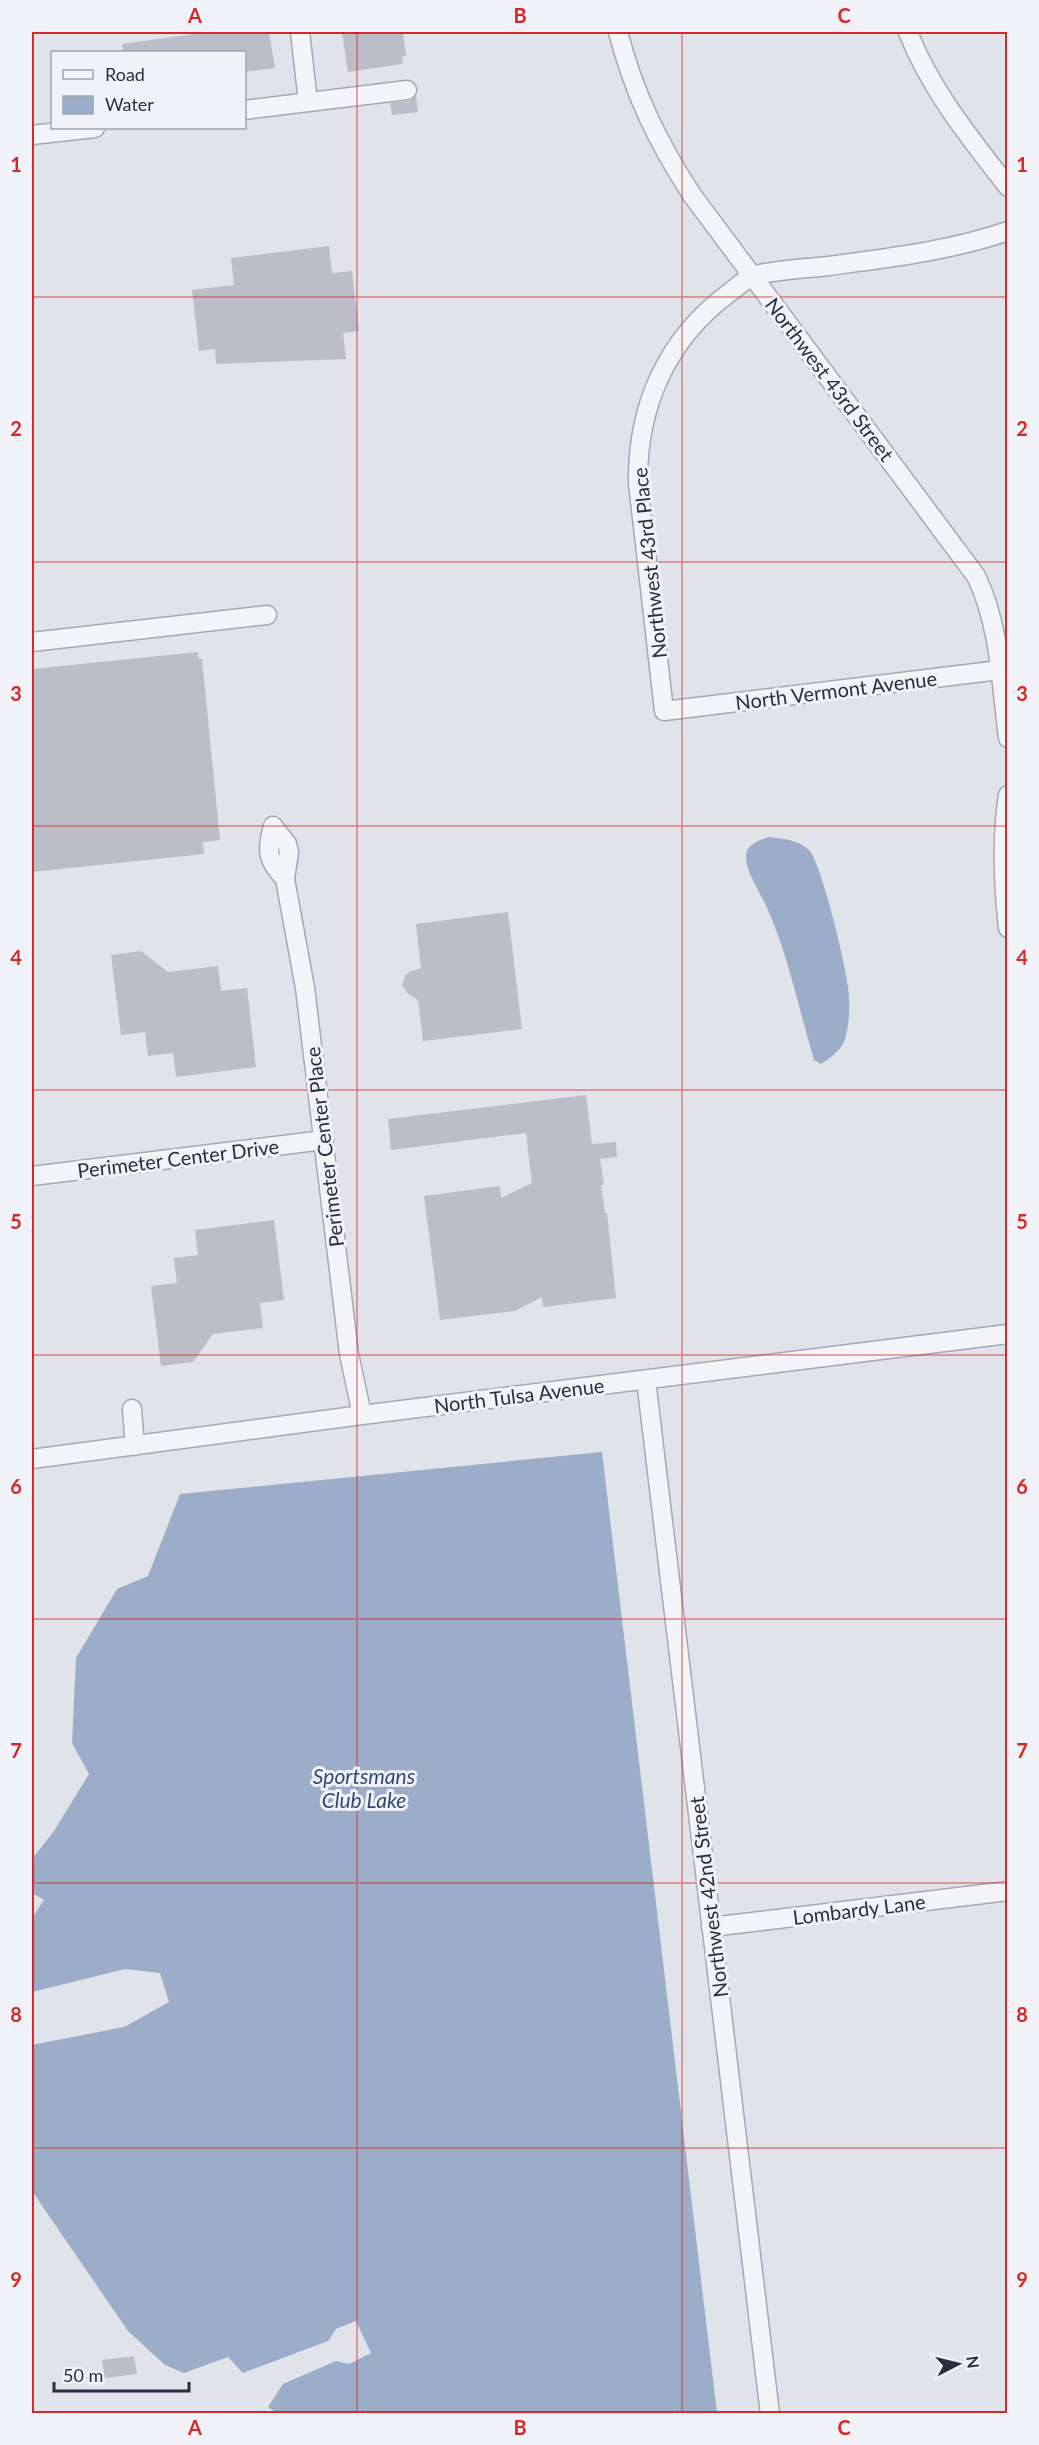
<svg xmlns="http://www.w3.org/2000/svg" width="1039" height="2445" font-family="Lato,sans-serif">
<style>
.water{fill:#9cadc9}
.building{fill:#bbbec9}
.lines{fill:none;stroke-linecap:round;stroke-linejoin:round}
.minor-casing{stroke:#a5a9b3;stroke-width:21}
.minor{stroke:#f3f4f7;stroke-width:18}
.grid{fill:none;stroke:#d62828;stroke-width:1.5;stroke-opacity:0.55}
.labels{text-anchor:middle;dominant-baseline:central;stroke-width:6;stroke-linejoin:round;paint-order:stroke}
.street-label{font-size:20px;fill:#292f40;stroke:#f0f2f7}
.water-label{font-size:21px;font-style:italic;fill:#344974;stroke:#f0f2f7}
.neatline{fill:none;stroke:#d62828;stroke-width:2}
.grid-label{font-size:20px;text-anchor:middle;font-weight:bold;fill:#d62828}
</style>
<rect width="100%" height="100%" fill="#e0e3e9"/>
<path class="water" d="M770,837C783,839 799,840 809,850C821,862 846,965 848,987C850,1003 850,1026 844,1042C839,1052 830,1058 821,1064L814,1060C799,1010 789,958 768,910C762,895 741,866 747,851C751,842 762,839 770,837Z
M602,1452L717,2413H277L268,2407L283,2384L336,2361L349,2364L371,2353L356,2321L336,2329L328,2341L243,2373L228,2357L184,2373L165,2365L128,2331L32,2191V2045L124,2027L169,2002L160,1973L125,1969L32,1992V1918L44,1900L32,1893V1859L54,1831L89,1774L72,1743L76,1658L117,1589L148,1576L180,1494Z"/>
<path class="building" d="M209,32H269L275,68L244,72V52H123L122,44Z
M342,32H403L406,56L402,57L403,64L348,72Z
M416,96L418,112L392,115L390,103L409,101Z
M329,246L332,273L352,271L359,331L343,333L346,359L216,364L215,349L199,351L192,290L234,285L231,258Z
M198,652L199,659H202L220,840L203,842L204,854L32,872V669Z
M508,912L522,1029L423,1041L418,1000L408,994L402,985L405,976L409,972L421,968L416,924Z
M141,951L168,972L218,966L221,991L247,988L256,1067L176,1077L173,1053L148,1056L145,1032L121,1035L111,955Z
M586,1095L592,1144L616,1142L617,1157L600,1159L604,1185H601L605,1213H607L616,1298L543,1307L542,1297L515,1311L440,1320L424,1196L500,1186L501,1198L532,1183L526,1133L391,1150L388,1119Z
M274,1220L284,1300L260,1303L263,1328L213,1334L193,1362L161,1366L151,1286L177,1283L174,1258L198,1255L195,1230Z
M134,2356L137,2374L105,2378L102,2360Z"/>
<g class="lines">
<g class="minor-casing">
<path id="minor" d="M300,32L308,102
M618,32C634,93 657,141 692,195L976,576C1000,625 1001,684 1008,738
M908,32C930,89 970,138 1008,187
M244,110L407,90
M32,135L95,128
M1008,231C950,251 888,258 828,266C813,268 761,271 751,277C743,281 736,288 729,293C667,339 637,406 638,483L664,711L1008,669
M32,642L267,615
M1008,795C1001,840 1003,883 1008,928
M285,879C267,860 266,851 273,826L287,844L289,852L285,879L305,988L349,1354L362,1415
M32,1176L324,1140
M646,1380L770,2414
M132,1409L135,1446
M32,1459L362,1415L1008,1334
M711,1927L1008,1891"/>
</g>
<use href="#minor" class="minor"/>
</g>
<path class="grid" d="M357,32V2414M682,32V2414M32,297H1008M32,562H1008M32,826H1008M32,1090H1008M32,1355H1008M32,1619H1008M32,1883H1008M32,2148H1008"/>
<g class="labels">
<g class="street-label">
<text transform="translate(830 379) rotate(53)">Northwest 43rd Street</text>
<text transform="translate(649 563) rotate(-96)">Northwest 43rd Place</text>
<text transform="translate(836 690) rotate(-7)">North Vermont Avenue</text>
<text transform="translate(324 1147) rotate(-97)">Perimeter Center Place</text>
<text transform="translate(178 1158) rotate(-7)">Perimeter Center Drive</text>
<text transform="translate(519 1395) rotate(-7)">North Tulsa Avenue</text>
<text transform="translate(708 1897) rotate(-97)">Northwest 42nd Street</text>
<text transform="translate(859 1909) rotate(-7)">Lombardy Lane</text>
</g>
<g class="water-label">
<text x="364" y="1775">Sportsmans<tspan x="364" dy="24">Club Lake</tspan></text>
</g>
</g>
<rect width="1039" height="2445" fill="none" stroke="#f0f2f7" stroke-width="66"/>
<rect x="51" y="51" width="195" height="78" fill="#f0f2f7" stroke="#a0a4ae" stroke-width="1.5"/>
<rect x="63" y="70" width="30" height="9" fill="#f3f4f7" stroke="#a0a4ae" stroke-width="1.5"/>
<text x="105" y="81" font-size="18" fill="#292f40">Road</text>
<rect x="63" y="96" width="30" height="18" fill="#9cadc9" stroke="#a0a4ae" stroke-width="1.5"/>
<text x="105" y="111" font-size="18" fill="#292f40">Water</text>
<g transform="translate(958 2364) rotate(83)" stroke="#f0f2f7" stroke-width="4.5" paint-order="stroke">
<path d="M0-4.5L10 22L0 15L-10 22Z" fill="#292f40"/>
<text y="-9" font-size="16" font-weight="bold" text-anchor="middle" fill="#292f40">N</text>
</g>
<path d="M54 2382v9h135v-9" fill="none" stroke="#292f40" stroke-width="3"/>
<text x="63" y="2382" font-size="18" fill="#292f40" stroke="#f0f2f7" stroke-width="4.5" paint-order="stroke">50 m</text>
<rect x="33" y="33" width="973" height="2379" class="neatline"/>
<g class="grid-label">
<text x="195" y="23">A</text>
<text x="520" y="23">B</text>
<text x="844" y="23">C</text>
<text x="16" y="172">1</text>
<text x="1022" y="172">1</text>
<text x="16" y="436">2</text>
<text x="1022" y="436">2</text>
<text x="16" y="701">3</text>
<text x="1022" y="701">3</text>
<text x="16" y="965">4</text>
<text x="1022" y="965">4</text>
<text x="16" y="1229">5</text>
<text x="1022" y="1229">5</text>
<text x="16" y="1494">6</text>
<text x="1022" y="1494">6</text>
<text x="16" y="1758">7</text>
<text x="1022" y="1758">7</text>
<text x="16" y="2022">8</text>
<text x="1022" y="2022">8</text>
<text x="16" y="2287">9</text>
<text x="1022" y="2287">9</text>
<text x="195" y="2435">A</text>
<text x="520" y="2435">B</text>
<text x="844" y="2435">C</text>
</g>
</svg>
